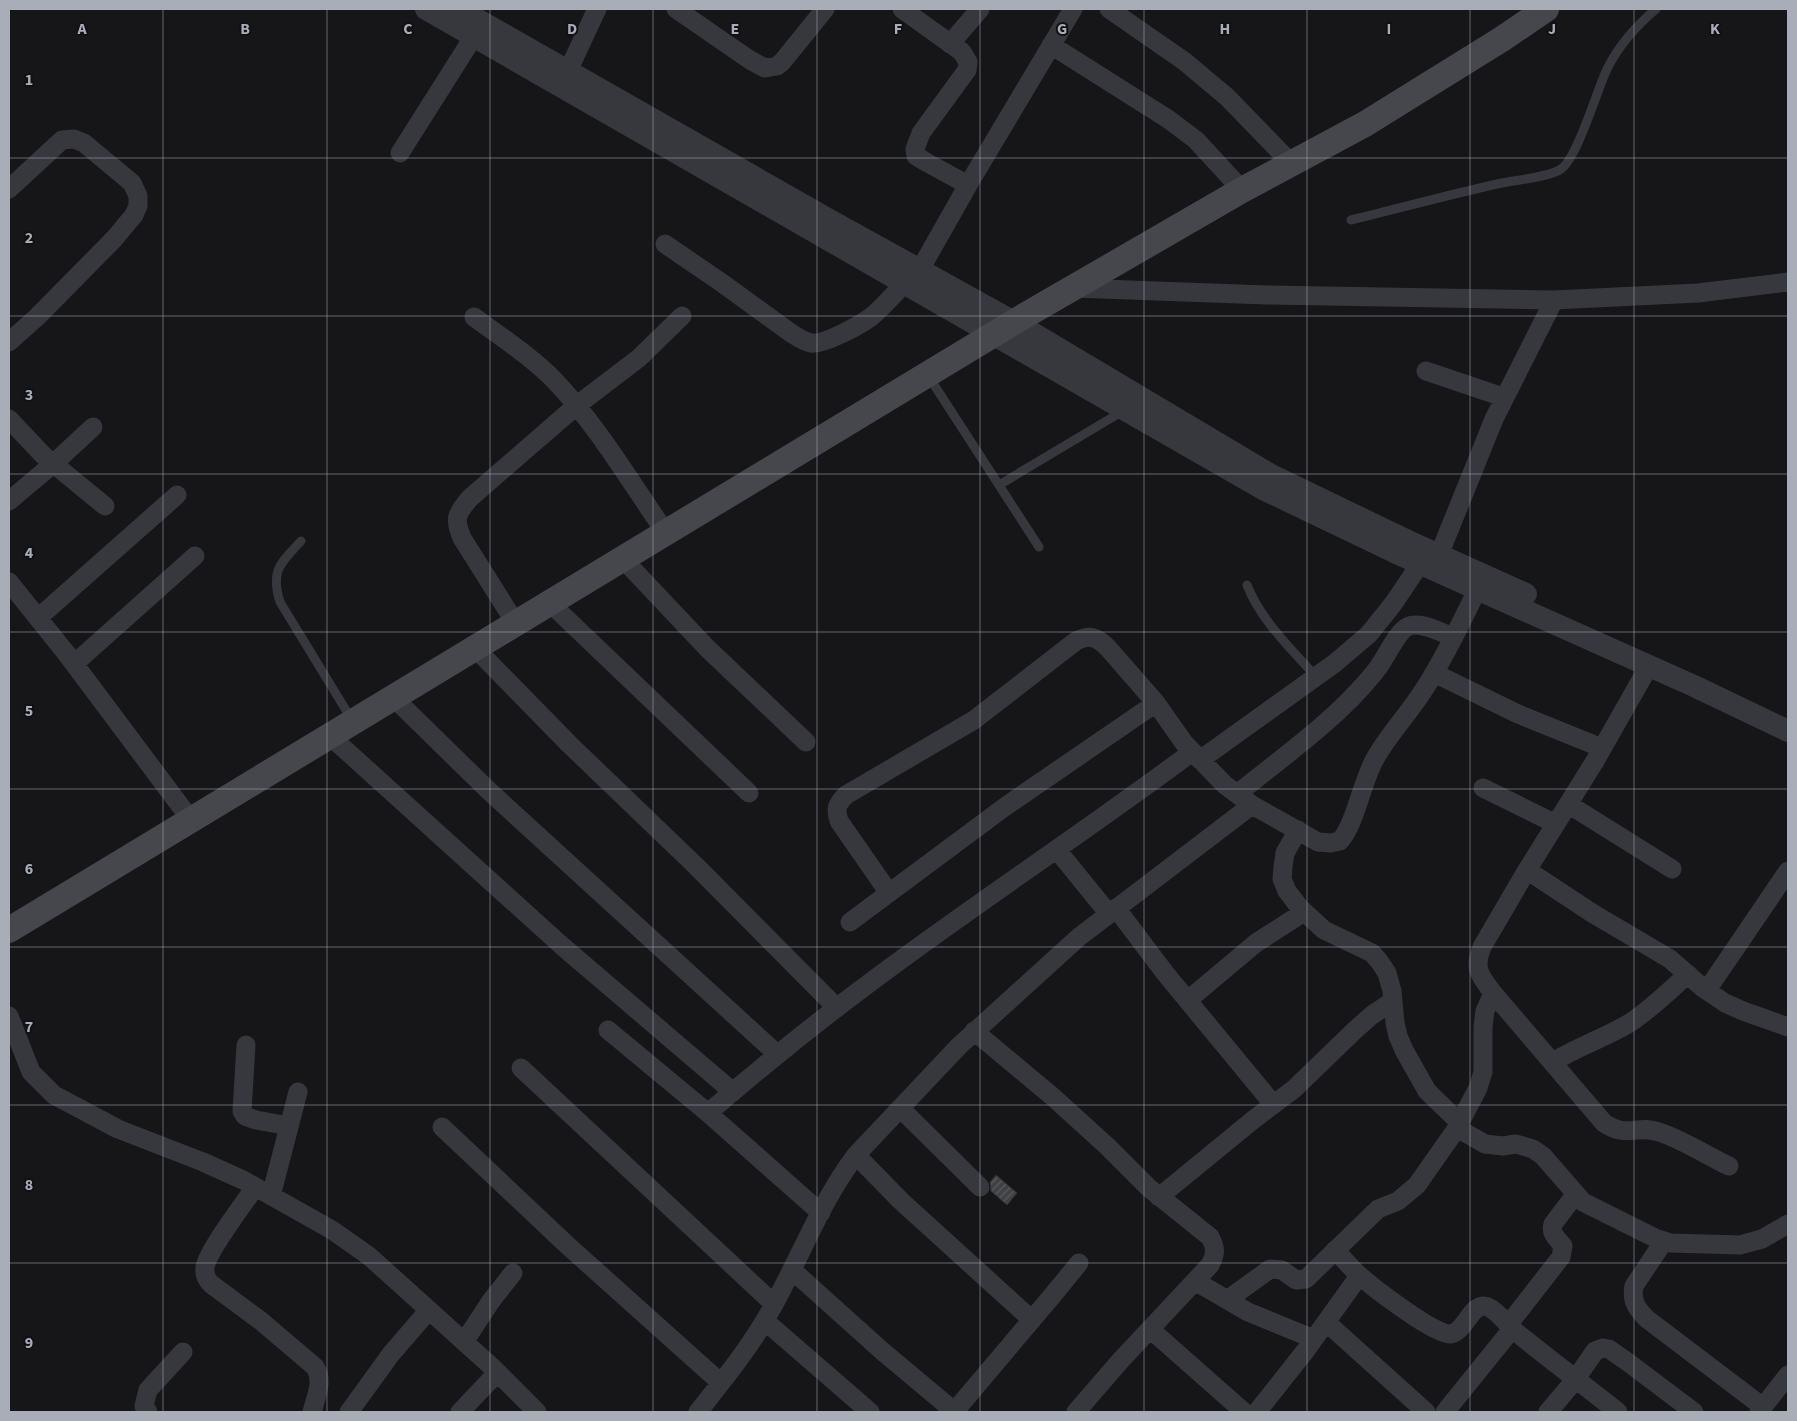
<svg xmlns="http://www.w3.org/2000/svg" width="1797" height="1421" font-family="'Source Sans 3',sans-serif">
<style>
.building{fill:url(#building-hatch);stroke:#303034}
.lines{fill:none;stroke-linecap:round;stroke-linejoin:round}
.service{stroke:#37383d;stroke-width:9}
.minor{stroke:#37383d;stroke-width:19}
.tertiary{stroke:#37383d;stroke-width:22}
.secondary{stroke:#45474d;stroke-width:26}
.grid{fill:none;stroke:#a8adb8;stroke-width:1;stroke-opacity:0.55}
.grid-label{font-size:16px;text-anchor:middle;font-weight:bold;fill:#a8adb8;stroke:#111113;stroke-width:4;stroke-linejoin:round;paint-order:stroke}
</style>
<defs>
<pattern id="building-hatch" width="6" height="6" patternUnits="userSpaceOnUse" patternTransform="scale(1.25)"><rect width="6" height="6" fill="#404145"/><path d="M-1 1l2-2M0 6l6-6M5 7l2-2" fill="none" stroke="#595a5e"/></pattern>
</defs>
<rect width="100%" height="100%" fill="#161618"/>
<path class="building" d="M996,1175L1017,1193L1007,1205L991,1191L990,1182Z"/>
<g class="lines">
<path class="service" d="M1351,220C1401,208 1451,194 1502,183C1516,180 1550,177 1561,169C1578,157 1597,89 1608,67C1620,44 1637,25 1656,9
M929,377L1039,547
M999,485L1123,411
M301,541C281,563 270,570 280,602L352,720
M1247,585C1261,621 1291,648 1316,677"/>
<path class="minor" d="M676,9L750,60L765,68L777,66L782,62L825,9
M902,9L962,52L968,62L967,70L921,133L915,149L916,156L926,162L968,185
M1109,9L1184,61L1227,97L1292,164
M950,44L980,9
M1051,45L1168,119L1196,140L1242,190
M568,71L597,9
M400,153L474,36
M9,189L62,140L74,139L84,143L132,183L138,196V206L134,215L114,239L37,317L9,342
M665,244L722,283L791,333C797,337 804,342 811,343C824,345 860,325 871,317C883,307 893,295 904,284
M913,282L968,185L1073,9
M1074,288L1267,295L1554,300L1698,293L1788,282
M474,317C501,337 532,357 555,381C597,425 631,483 666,533
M1426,371L1503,397
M9,419L44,456L105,506
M9,501L53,464L93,427
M1439,555L1494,419L1554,300
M623,559L707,648L806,742
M9,582L66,653L191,820
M550,603L749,793
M38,618L177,495
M516,624L462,538C454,519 456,514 470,498L576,406L639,358L682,316
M475,648L569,744L696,866L837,1008
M74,664L195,556
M1649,666L1595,761L1524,875L1482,947C1473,969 1480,976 1493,993L1604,1123C1628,1139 1637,1124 1659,1132C1681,1139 1708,1156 1729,1166
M1434,673L1518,714L1602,748
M394,698L488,790L777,1054
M330,736L561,945L733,1092
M1200,760L1335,663L1369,634L1393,604L1420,564
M1483,788L1556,824
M1237,794C1284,756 1336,720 1374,673C1384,662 1396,633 1407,627C1420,620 1441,633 1454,637
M1568,804L1672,869
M1298,830L1285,853L1283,867L1282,879L1287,891L1300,908L1324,930L1372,953L1379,961L1387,973L1392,991L1395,1023L1398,1036L1404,1050L1427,1091L1460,1123
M1057,850L1109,914
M1527,870L1592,913L1670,959L1703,988L1725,1003L1743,1011L1788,1027
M889,893L839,821C835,808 837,804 846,795L974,720L1076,641C1090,634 1097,637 1108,648L1156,703L1184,743L1225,785L1252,805L1318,842L1331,843L1340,841C1356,823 1362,780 1376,757C1390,733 1410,712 1425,688C1445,657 1461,623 1477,590
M1116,908L1165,973L1273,1104
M850,922L1006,806L1156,703
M1707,990L1788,871
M1188,1000L1256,943L1304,912
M9,1016L31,1072L54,1095L118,1129L203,1162L243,1180L332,1230L369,1256L491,1366L537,1412
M608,1030L708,1113L821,1213
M974,1031L1053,1097L1108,1147L1149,1188L1210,1237C1216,1248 1216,1254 1210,1265L1121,1360L1076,1412
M246,1045L242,1111L245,1116L256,1120L289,1126
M1553,1062C1577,1047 1604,1038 1628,1024C1650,1010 1669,991 1688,974
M521,1068L774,1304
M900,1108L980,1187
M708,1113C767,1062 828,1013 891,967C990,894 1093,826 1192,752
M442,1127L566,1244L721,1383
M1457,1128L1485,1144L1503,1146L1516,1144L1533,1149L1543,1156L1583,1202L1655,1238L1670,1243L1740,1245L1762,1239L1788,1224
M856,1155L901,1201L1032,1320
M255,1187C244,1204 208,1250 205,1267C204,1274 206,1279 211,1284L261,1321L315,1367C324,1380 316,1397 312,1412
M271,1196L298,1092
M1159,1197L1253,1120L1294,1089L1354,1031L1372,1015L1393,1001
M1664,1241L1634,1286C1631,1301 1637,1309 1647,1319L1763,1407
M1335,1250C1343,1258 1350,1267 1359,1275C1371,1286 1437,1337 1451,1334C1466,1331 1472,1300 1488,1307C1498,1311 1507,1325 1516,1332C1549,1359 1584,1385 1618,1412
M792,1270L881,1350L955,1412
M1195,1281L1248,1312L1314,1339
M1227,1300L1270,1269L1282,1270L1296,1280L1306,1279L1378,1209L1398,1201L1417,1185L1457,1128L1478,1088L1483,1072V1027L1485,1011L1493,993
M765,1321L870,1412
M1326,1322L1426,1412
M1508,1325L1561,1257L1563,1246C1557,1238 1550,1234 1553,1224L1575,1195
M1150,1329L1244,1412
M464,1342L491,1301L513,1273
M148,1412L144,1406L148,1390L183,1352
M349,1412L391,1354L429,1310
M460,1412L497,1373
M698,1412C725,1378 752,1345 773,1306C801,1256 821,1201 856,1155L959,1046L1079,937L1252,805
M954,1412L1052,1296L1079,1263
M1257,1412L1306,1350L1359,1276
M1445,1412L1512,1329
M1548,1412L1575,1380L1595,1351L1603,1348L1609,1349L1629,1363L1694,1412
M1759,1412L1788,1375"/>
<path class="tertiary" d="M426,9L1263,489L1403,556L1694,686L1788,731
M459,9L826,218L1014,322L1271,475L1408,541L1526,594"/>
<path class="secondary" d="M9,930L1014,322L1242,190L1365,124L1502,39L1546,9"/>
</g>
<path class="grid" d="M163,9V1412M327,9V1412M490,9V1412M653,9V1412M817,9V1412M980,9V1412M1144,9V1412M1307,9V1412M1470,9V1412M1634,9V1412M9,158H1788M9,316H1788M9,474H1788M9,632H1788M9,789H1788M9,947H1788M9,1105H1788M9,1263H1788"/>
<g class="grid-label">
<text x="82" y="34">A</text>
<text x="245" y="34">B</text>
<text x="408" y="34">C</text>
<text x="572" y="34">D</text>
<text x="735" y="34">E</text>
<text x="898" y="34">F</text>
<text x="1062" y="34">G</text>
<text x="1225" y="34">H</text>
<text x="1389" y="34">I</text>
<text x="1552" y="34">J</text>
<text x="1715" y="34">K</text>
<text x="29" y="85">1</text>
<text x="29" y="243">2</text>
<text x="29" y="400">3</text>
<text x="29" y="558">4</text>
<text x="29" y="716">5</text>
<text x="29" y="874">6</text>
<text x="29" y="1032">7</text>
<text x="29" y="1190">8</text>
<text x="29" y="1348">9</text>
</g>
<rect width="1797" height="1421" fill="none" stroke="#a8adb8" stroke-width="20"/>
</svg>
